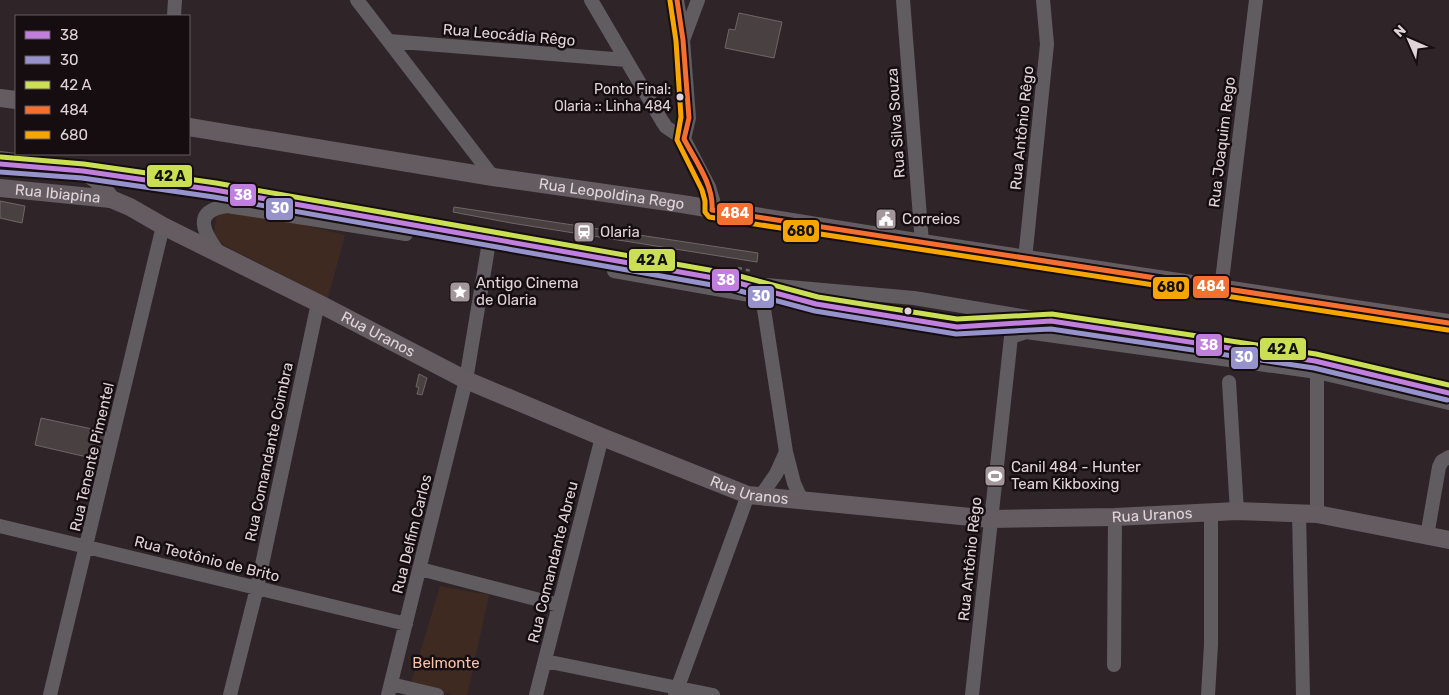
<svg xmlns="http://www.w3.org/2000/svg" width="1449" height="695" font-family="Rubik,sans-serif">
<style>
.green{fill:#3f2a22}
.building{fill:#494042;stroke:#706668}
.lines{fill:none;stroke-linecap:round;stroke-linejoin:round}
.path{stroke:#696567;stroke-width:2.5;stroke-dasharray:4 4;stroke-linecap:butt}
.minor{stroke:#615c60;stroke-width:14}
.major{stroke:#645c60;stroke-width:18}
.bus-1-casing{stroke:#150d10;stroke-width:9}
.bus-2-casing{stroke:#150d10;stroke-width:9}
.bus-3-casing{stroke:#150d10;stroke-width:9}
.bus-4-casing{stroke:#150d10;stroke-width:9}
.bus-5-casing{stroke:#150d10;stroke-width:9}
.bus-1{stroke:#c07fdc;stroke-width:5}
.bus-2{stroke:#9692cc;stroke-width:5}
.bus-3{stroke:#cadf54;stroke-width:5}
.bus-4{stroke:#f46f30;stroke-width:5}
.bus-5{stroke:#f7a600;stroke-width:5}
.bus-dot{fill:#e1d4d9;stroke:#150d10;stroke-width:2}
.labels{text-anchor:middle;dominant-baseline:central;stroke-width:5;stroke-linejoin:round;paint-order:stroke}
.bus-label{font-size:14px;fill:#e1d4d9;stroke:#150d10;text-anchor:end}
.street-label{font-size:15px;fill:#e1d4d9;stroke:#150d10}
.poi-label{font-size:15px;fill:#e1d4d9;stroke:#150d10;text-anchor:start}
.park-label{font-size:15px;fill:#f9c1a7;stroke:#150d10}
.line-badge{stroke:#150d10;stroke-width:2}
.badge-label{font-size:14px;text-anchor:middle;font-weight:bold;fill:#fff}
.pale-badge-label{font-size:14px;text-anchor:middle;font-weight:bold;fill:#111}
</style>
<rect width="100%" height="100%" fill="#2f2529"/>
<path class="green" d="M246,211L345,235L328,298L224,245L214,234L217,214Z
M440,586L489,595L467,695H453L411,683Z"/>
<path class="building" d="M739,13L782,22L774,58L725,48L729,29L735,30Z
M0,201L25,206L22,223L0,218Z
M454,207L758,253L757,262L511,223L453,212Z
M419,374L427,378L422,395L417,394L419,387H416Z
M41,418L106,432L100,460L35,445Z"/>
<g class="lines">
<path class="path" d="M738,268L752,271"/>
<path class="minor" d="M357,0L493,177
M591,0L662,121L666,127L684,139
M677,0L683,37
M698,0L683,40L689,118L684,139L709,187L713,200L712,210
M903,0L922,243
M174,16L175,0
M389,41L626,60
M85,171L215,190L731,281L816,304L901,318L957,327L1051,321
M219,253C204,233 191,211 227,206L406,234
M1025,259L1047,44L1043,0
M614,271L750,295L758,298L764,309L786,452L794,483L802,501
M766,285L914,298L1112,331L1315,361L1449,393
M1221,289L1256,0
M1229,382L1237,511
M760,497L776,474L786,452
M1299,513L1303,695
M1317,514V372
M0,526L406,624
M1427,536L1439,467L1442,461L1449,457
M420,569L559,605
M545,661L713,695
M1114,665L1115,517
M391,684L437,695
M50,695L163,226
M230,695L257,588L318,303
M388,695L466,380L488,248
M536,695L602,437
M675,695L748,495
M972,695L1011,337L1026,332L1317,372L1449,403
M1208,695L1211,645V513"/>
<g class="major">
<path d="M0,98L16,100"/>
<path id="s1" d="M189,127L493,177L682,204L922,243L1449,323"/>
<path d="M0,160L83,171L97,180L111,199"/>
<path id="s2" d="M0,188L111,199L130,207L163,226L318,303L466,380L602,437L748,495L991,519L1115,517L1237,511L1317,514L1449,540"/>
</g>
<g class="bus-1-casing">
<path id="bus-1" d="M0,164L83,171L215,190L731,281L816,304L957,327L1051,321L1315,361L1449,393"/>
</g>
<g class="bus-2-casing">
<path id="bus-2" d="M0,172L82,178L214,197L729,288L815,311L956,334L1051,329L1314,368L1447,400"/>
</g>
<g class="bus-3-casing">
<path id="bus-3" d="M1,157L84,164L216,183L732,274L818,297L957,319L1052,314L1316,354L1449,385"/>
</g>
<g class="bus-4-casing">
<path id="bus-4" d="M677,0L683,40L689,118L684,139C695,160 714,185 712,210L1449,323"/>
</g>
<g class="bus-5-casing">
<path id="bus-5" d="M670,1L676,41L681,117L677,140L702,190L705,201V212L709,217L1448,330"/>
</g>
<use href="#bus-1" class="bus-1"/>
<use href="#bus-2" class="bus-2"/>
<use href="#bus-3" class="bus-3"/>
<use href="#bus-4" class="bus-4"/>
<use href="#bus-5" class="bus-5"/>
</g>
<defs>
<g id="civic-square" transform="scale(1.125)"><rect x="-9" y="-9" width="18" height="18" rx="4" fill="#a3979b" stroke="#150d10"/><path d="M-.6-6.5H3V-4.5H.6V-3L4-1V1h2V6H-6V1h2V-1L-.6-3ZM-1.2 2.5V6h2.4V2.5Z" fill="#fff"/></g>
<g id="station-square" transform="scale(1.125)"><rect x="-9" y="-9" width="18" height="18" rx="4" fill="#a3979b" stroke="#150d10"/><path d="M-3-6H3Q5-6 5-4V2Q5 4 3 4L4.5 6H3L1.5 4h-3L-3 6H-4.5L-3 4Q-5 4-5 2V-4Q-5-6-3-6ZM-3.5-4v3h7v-3ZM-3.5 1v1.5H-2V1ZM2 1v1.5H3.5V1Z" fill="#fff"/></g>
<g id="sight-square" transform="scale(1.125)"><rect x="-9" y="-9" width="18" height="18" rx="4" fill="#a3979b" stroke="#150d10"/><path d="M0-6L1.8-2.2L6-1.7L2.9 1.2L3.7 5.4L0 3.3L-3.7 5.4L-2.9 1.2L-6-1.7L-1.8-2.2Z" fill="#fff"/></g>
<g id="stadium-square" transform="scale(1.125)"><rect x="-9" y="-9" width="18" height="18" rx="4" fill="#a3979b" stroke="#150d10"/><path d="M0-5a6.5 5 0 1 0 0 10a6.5 5 0 1 0 0-10ZM-3.5-1.8h7v3.6h-7Z" fill="#fff"/></g>
</defs>
<g fill-rule="evenodd">
<use href="#civic-square" x="886" y="219"/>
<use href="#station-square" x="584" y="232"/>
<use href="#sight-square" x="460" y="292"/>
<use href="#stadium-square" x="995" y="476"/>
</g>
<g class="bus-dot">
<circle cx="680" cy="97" r="4.5"/>
<circle cx="908" cy="311" r="4.5"/>
</g>
<g class="labels">
<g class="bus-label">
<text x="671" y="89">Ponto Final:<tspan x="671" dy="17">Olaria :: Linha 484</tspan></text>
</g>
<g class="street-label">
<text transform="translate(509 35) rotate(5)">Rua Leocádia Rêgo</text>
<text transform="translate(896 123) rotate(-94)">Rua Silva Souza</text>
<text transform="translate(1022 128) rotate(-84)">Rua Antônio Rêgo</text>
<text transform="translate(1222 142) rotate(-83)">Rua Joaquim Rego</text>
<text stroke="none"><textPath href="#s2" startOffset="58">Rua Ibiapina</textPath></text>
<text stroke="none"><textPath href="#s1" startOffset="428">Rua Leopoldina Rego</textPath></text>
<text stroke="none"><textPath href="#s2" startOffset="411">Rua Uranos</textPath></text>
<text transform="translate(269 452) rotate(-78)">Rua Comandante Coimbra</text>
<text transform="translate(92 457) rotate(-77)">Rua Tenente Pimentel</text>
<text stroke="none"><textPath href="#s2" startOffset="815">Rua Uranos</textPath></text>
<text stroke="none"><textPath href="#s2" startOffset="1220">Rua Uranos</textPath></text>
<text transform="translate(412 534) rotate(-76)">Rua Delfim Carlos</text>
<text transform="translate(207 559) rotate(14)">Rua Teotônio de Brito</text>
<text transform="translate(970 559) rotate(-84)">Rua Antônio Rêgo</text>
<text transform="translate(553 562) rotate(-76)">Rua Comandante Abreu</text>
</g>
<g class="poi-label">
<text x="902" y="219">Correios</text>
<text x="600" y="232">Olaria</text>
<text x="476" y="283">Antigo Cinema<tspan x="476" dy="17">de Olaria</tspan></text>
<text x="1011" y="467">Canil 484 - Hunter<tspan x="1011" dy="17">Team Kikboxing</tspan></text>
</g>
<g class="park-label">
<text x="446" y="663">Belmonte</text>
</g>
</g>
<g class="line-badge">
<rect x="146" y="164" width="47" height="24" rx="5" fill="#cadf54"/>
<rect x="229" y="183" width="28" height="24" rx="5" fill="#c07fdc"/>
<rect x="265" y="197" width="29" height="24" rx="5" fill="#9692cc"/>
<rect x="716" y="202" width="38" height="24" rx="5" fill="#f46f30"/>
<rect x="782" y="219" width="38" height="24" rx="5" fill="#f7a600"/>
<rect x="628" y="248" width="48" height="24" rx="5" fill="#cadf54"/>
<rect x="711" y="268" width="29" height="24" rx="5" fill="#c07fdc"/>
<rect x="1192" y="275" width="38" height="24" rx="5" fill="#f46f30"/>
<rect x="1152" y="276" width="38" height="24" rx="5" fill="#f7a600"/>
<rect x="747" y="285" width="28" height="24" rx="5" fill="#9692cc"/>
<rect x="1195" y="333" width="28" height="24" rx="5" fill="#c07fdc"/>
<rect x="1259" y="337" width="48" height="24" rx="5" fill="#cadf54"/>
<rect x="1230" y="346" width="29" height="24" rx="5" fill="#9692cc"/>
</g>
<g class="badge-label">
<text x="243" y="200">38</text>
<text x="280" y="213">30</text>
<text x="735" y="218">484</text>
<text x="726" y="285">38</text>
<text x="1211" y="291">484</text>
<text x="761" y="301">30</text>
<text x="1209" y="350">38</text>
<text x="1244" y="362">30</text>
</g>
<g class="pale-badge-label">
<text x="170" y="181">42 A</text>
<text x="801" y="236">680</text>
<text x="652" y="265">42 A</text>
<text x="1171" y="292">680</text>
<text x="1283" y="354">42 A</text>
</g>
<rect x="15" y="15" width="175" height="140" fill="#150d10" stroke="#675d60"/>
<rect x="25" y="31" width="25" height="8" fill="#c07fdc" stroke="#675d60"/>
<text x="60" y="40" font-size="15" fill="#e1d4d9">38</text>
<rect x="25" y="56" width="25" height="8" fill="#9692cc" stroke="#675d60"/>
<text x="60" y="65" font-size="15" fill="#e1d4d9">30</text>
<rect x="25" y="81" width="25" height="8" fill="#cadf54" stroke="#675d60"/>
<text x="60" y="90" font-size="15" fill="#e1d4d9">42 A</text>
<rect x="25" y="106" width="25" height="8" fill="#f46f30" stroke="#675d60"/>
<text x="60" y="115" font-size="15" fill="#e1d4d9">484</text>
<rect x="25" y="131" width="25" height="8" fill="#f7a600" stroke="#675d60"/>
<text x="60" y="140" font-size="15" fill="#e1d4d9">680</text>
<g transform="translate(1409 40) rotate(315)" stroke="#150d10" stroke-width="4" paint-order="stroke">
<path d="M0-4L9 19L0 12L-9 19Z" fill="#e1d4d9"/>
<text y="-8" font-size="14" font-weight="bold" text-anchor="middle" fill="#e1d4d9">N</text>
</g>
</svg>
